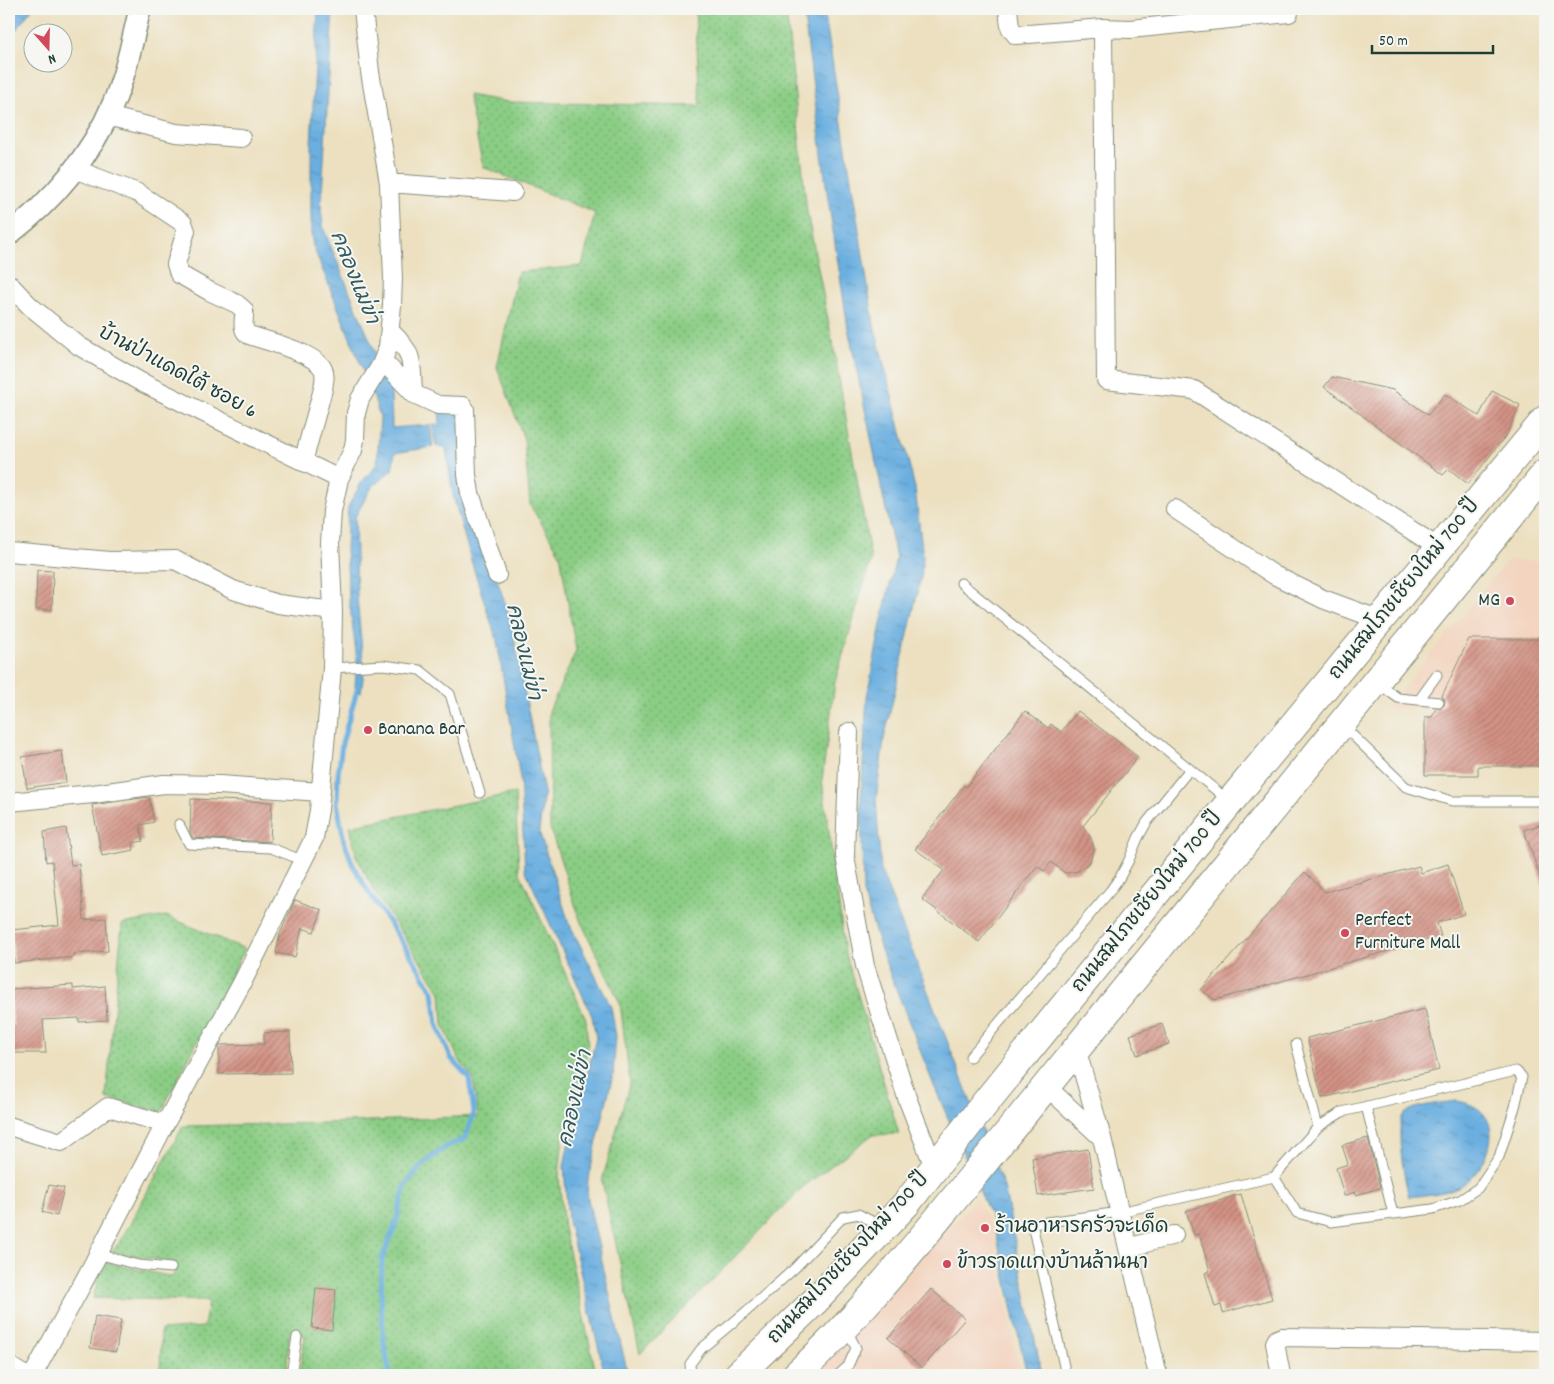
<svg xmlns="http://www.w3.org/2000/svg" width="1554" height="1384" font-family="Dekko,'Playpen Sans Thai',sans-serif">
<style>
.built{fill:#f3d4bf}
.grass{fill:url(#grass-dots);stroke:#55855c}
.water{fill:url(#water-ripples);stroke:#44768a}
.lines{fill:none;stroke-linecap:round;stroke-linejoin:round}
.stream{stroke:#6aafe0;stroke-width:5}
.building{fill:url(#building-hatch)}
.service-casing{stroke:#868e7a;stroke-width:11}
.minor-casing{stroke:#868e7a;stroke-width:20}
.tertiary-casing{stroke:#868e7a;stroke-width:24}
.primary-casing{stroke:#868e7a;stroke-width:30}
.service{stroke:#fff;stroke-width:9}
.minor{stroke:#fff;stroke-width:18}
.tertiary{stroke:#fff;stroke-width:21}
.primary{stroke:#fff;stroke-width:28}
.poi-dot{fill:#d1495b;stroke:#f6f6f2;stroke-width:2}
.labels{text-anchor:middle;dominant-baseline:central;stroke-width:4;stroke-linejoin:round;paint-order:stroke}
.street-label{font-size:20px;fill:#1f3d34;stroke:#f6f6f2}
.poi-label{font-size:20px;fill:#1f3d34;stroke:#f6f6f2;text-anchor:start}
.water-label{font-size:21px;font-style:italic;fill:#325a5f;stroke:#f6f6f2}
</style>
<defs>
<pattern id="grass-dots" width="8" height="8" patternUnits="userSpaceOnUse" patternTransform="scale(1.25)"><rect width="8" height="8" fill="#8bcd85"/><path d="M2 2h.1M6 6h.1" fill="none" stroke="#71a86e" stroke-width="1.8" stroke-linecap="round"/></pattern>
<pattern id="water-ripples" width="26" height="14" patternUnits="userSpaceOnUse" patternTransform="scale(1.25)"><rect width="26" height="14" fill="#6aafe0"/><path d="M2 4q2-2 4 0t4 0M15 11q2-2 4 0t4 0" fill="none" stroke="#5790b6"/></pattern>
<pattern id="building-hatch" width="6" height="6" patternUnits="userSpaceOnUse" patternTransform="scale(1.25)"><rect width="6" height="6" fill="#d49385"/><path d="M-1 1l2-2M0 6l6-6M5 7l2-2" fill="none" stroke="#ab796e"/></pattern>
</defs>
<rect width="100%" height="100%" fill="#f6f6f2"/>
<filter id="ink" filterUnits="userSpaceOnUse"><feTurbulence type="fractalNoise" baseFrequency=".02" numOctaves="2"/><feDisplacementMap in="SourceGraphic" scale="10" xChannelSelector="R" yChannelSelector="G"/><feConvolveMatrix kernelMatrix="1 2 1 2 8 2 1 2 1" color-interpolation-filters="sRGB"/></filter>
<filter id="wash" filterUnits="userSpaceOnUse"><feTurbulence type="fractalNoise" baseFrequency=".0096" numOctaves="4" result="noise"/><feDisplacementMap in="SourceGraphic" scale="20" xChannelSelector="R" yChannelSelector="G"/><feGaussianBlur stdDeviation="1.12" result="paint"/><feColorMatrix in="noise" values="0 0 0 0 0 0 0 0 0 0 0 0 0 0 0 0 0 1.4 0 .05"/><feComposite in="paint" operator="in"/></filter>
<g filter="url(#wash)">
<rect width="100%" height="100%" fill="#ece0c0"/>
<path class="built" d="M1508,560L1545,562V707L1387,708Z
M976,1199L993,1230L1020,1375H815Z"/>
<path class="grass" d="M695,9H786L807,212L834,350L871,559L835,682L822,780L845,951L899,1134L872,1135L803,1187L640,1354L602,1181L630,1082L620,1003L580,920L550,828L549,711L576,651L560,554L530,505L524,439L497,367L518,272L582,266L595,213L483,167L468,95L508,102L700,106Z
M515,793L519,871L586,1019L588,1049L563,1137L559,1177L564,1228L595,1368L580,1375H299L305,1336L290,1330L286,1375H160L161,1330L204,1327L208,1301L93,1298L103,1262L173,1277L177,1263L111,1252L120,1242L183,1126L327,1123L478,1116L473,1078L459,1060L443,1025L441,993L373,889L356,856L350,826Z
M166,916L245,949L161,1112L106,1098L122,924Z"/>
<path class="water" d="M9,9H32L9,39Z
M318,9H333L321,210L324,230L391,391L392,428L430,425L433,447L395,453L392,470L372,487L355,517L357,598L364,671L361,693L355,687L357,660L349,600L346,549L348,507L361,483L377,464L380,417L373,395L313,246L311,233V145Z
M803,9H824L874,325L915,488L923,558L921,577L884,739L876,799L881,871L1004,1187L1042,1375H1027L994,1224L934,1086L882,953L863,893L861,799L867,697L882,619L896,558L848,328L827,192Z
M439,411L464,414L483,536L511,622L544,792L539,831L569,923L611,1007L616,1036L613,1075L588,1179L587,1195L628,1375H605L568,1221L564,1166L574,1116L586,1080L596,1038L592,1016L525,869L520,778L497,641L473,567L453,495L446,449L436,446L432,425H440Z
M1456,1101C1506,1107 1496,1159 1465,1183C1452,1193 1426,1195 1409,1197C1405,1183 1394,1125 1404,1114C1413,1105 1443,1103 1456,1101Z"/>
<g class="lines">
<path class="stream" d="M359,683L342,743L338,775L337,803L344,841L353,865L368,891L410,954L433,992L437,1024L451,1058L469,1078L474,1112L465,1139L447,1146L423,1164L405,1186L395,1226L382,1259L381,1304L384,1344L390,1375"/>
</g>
<g id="blocks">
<path class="building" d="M1332,377L1393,390L1428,415L1445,394L1479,416L1492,391L1520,405L1507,434L1468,484L1449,469L1443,475L1324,387Z
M37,570L53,571L52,610L36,609Z
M1469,639H1545V766H1478V775H1425V717H1432L1436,708H1441L1444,705L1445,700L1442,696Z
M1025,711L1048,728L1051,724L1061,732L1078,711L1138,757L1083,826L1091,838L1094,848L1090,862L1078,871L1065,873L1051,862L1044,871L1037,866L979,942L922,899L944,870L915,849L964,785L966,787Z
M62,751L66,782L27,788L22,757Z
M149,797L154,822L140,825L143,841L133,843L134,850L102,856L92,805Z
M191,799L272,802L270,842L193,838L190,832Z
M1545,823V885H1543L1524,830Z
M66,828L71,865L79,864L84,920L106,918L108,951L74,954V957L14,963L12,930L59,925L52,861L46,862L44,832Z
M1448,864L1464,914L1437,923L1441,936L1215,1000L1201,990L1305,872L1325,892L1419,866L1421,873Z
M295,900L322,910L314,932L302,928L295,957L276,953L280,934Z
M73,985V989L105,986L107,1020L79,1022V1018L43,1020L46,1053H9V1026H13L11,989Z
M1425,1009L1439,1070L1322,1098L1307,1038Z
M1162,1024L1169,1044L1137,1055L1130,1035Z
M290,1032L291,1073L219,1074V1048L220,1045L264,1044V1033Z
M1368,1138L1380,1188L1356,1195L1355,1192L1344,1196L1336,1168L1348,1164L1342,1145Z
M1088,1149L1094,1188L1038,1196L1032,1158Z
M49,1185L64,1188L57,1216L42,1212Z
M1241,1194L1272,1299L1223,1313L1221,1305L1215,1307L1205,1273L1210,1271L1199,1234L1194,1235L1186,1211Z
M316,1288L336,1290L332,1330L312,1328Z
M931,1289L965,1319L922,1368L888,1338Z
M95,1316L121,1320L116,1352L90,1348Z"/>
</g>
</g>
<g filter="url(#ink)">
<use href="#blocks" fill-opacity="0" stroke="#868e7a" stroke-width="1"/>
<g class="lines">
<g class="service-casing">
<path id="service" d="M961,583L1228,800
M332,668L383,665L420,670L450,694L480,793
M1379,684L1398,698L1439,702
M1419,700L1437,675
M1343,726L1406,787L1452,801H1545
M179,824L189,844L271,848L304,861
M1296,1044L1318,1127
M970,1057L1110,891L1120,877L1129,860L1138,838L1147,822L1190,769
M1366,1106L1393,1214
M98,1254L138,1265L171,1268
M291,1375L297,1337
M691,1375L690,1364L701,1349L748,1310L795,1268L843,1217L858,1214L881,1226
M838,1375L848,1366L856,1348L846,1328
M1066,1375L1032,1224L1120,1212L1274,1177L1318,1127L1342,1112L1516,1071L1522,1077L1515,1107L1499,1157L1478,1188L1460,1200L1433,1209L1331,1222L1297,1213L1274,1177"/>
</g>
<g class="minor-casing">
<path id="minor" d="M1008,9L1010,27L1016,35L1103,28L1130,29L1289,13V9
M1103,28L1106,380L1194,390L1439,548
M107,116L176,133L241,138
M74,169L138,193L183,223L186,231L176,264L179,274L209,291L237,304L244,310C245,320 240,329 249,335C267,341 315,353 323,369C326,375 324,382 323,389L303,462
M389,183L513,192
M9,284L30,306L79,346L139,381L339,479
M390,331C415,354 411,362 413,393
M383,361L414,394L438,405L463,406L465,409L467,475L470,493L497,575
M1175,509L1274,575L1323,599L1380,620
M9,552L110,561L175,560L233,590L278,604L333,611
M849,732L845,856L865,966L907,1098L934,1167
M9,802L93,794L164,784L220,785L321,792
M1076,1048L1102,1138L1158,1375
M1046,1086L1102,1138
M9,1126L61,1142L108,1107L165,1124
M1128,1248L1174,1235
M9,1366L24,1375
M33,1375L91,1268L165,1124L242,983L314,838L319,810L332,668L333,611L330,543L332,511L339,479L353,450L355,440L356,413L360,399L381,365L388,347L392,305L393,278L389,183L370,72L363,9
M1281,1375L1275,1343L1277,1339L1282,1337L1545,1341"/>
</g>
<g class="tertiary-casing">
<path id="tertiary" d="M9,234C52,202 92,154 113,104C126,74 132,41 140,9"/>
</g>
<g class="primary-casing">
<path id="primary" d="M738,1375L816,1300L906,1204L990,1097L1230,802L1545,420
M796,1375C856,1320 907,1256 959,1193L1545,474"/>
</g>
<use href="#service" class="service"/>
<use href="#minor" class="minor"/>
<use href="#tertiary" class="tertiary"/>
<use href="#primary" class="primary"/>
</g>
</g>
<g class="poi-dot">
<circle cx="1510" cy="601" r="5"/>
<circle cx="368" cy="730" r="5"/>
<circle cx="1345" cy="933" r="5"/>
<circle cx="985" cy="1228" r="5"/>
<circle cx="947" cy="1264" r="5"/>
</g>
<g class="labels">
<g class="street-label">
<text transform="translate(177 373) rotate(28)">บ้านป่าแดดใต้ ซอย 6</text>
<text transform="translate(1405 590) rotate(-51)">ถนนสมโภชเชียงใหม่ 700 ปี</text>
<text transform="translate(1148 903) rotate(-51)">ถนนสมโภชเชียงใหม่ 700 ปี</text>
<text transform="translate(849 1259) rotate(-47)">ถนนสมโภชเชียงใหม่ 700 ปี</text>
</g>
<g class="poi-label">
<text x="1500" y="601" text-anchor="end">MG</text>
<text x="378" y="730">Banana Bar</text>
<text x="1355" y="921">Perfect<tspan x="1355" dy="23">Furniture Mall</tspan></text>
<text x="995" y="1228">ร้านอาหารครัวจะเด็ด</text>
<text x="957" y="1264">ข้าวราดแกงบ้านล้านนา</text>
</g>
<g class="water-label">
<text transform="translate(353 278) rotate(68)">คลองแม่ข่า</text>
<text transform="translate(522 652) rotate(77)">คลองแม่ข่า</text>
<text transform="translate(577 1099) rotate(-78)">คลองแม่ข่า</text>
</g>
</g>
<rect width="1554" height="1384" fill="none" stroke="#f6f6f2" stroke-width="30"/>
<g transform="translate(48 48) rotate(160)"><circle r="24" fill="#f6f6f2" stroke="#a0aca6"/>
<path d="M0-4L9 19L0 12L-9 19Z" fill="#d1495b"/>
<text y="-8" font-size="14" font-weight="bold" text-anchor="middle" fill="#1f3d34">N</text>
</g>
<path d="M1372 45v8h121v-8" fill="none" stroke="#1f3d34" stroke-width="2.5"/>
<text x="1379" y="45" font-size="15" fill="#1f3d34" stroke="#f6f6f2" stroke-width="4" paint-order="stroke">50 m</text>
</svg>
